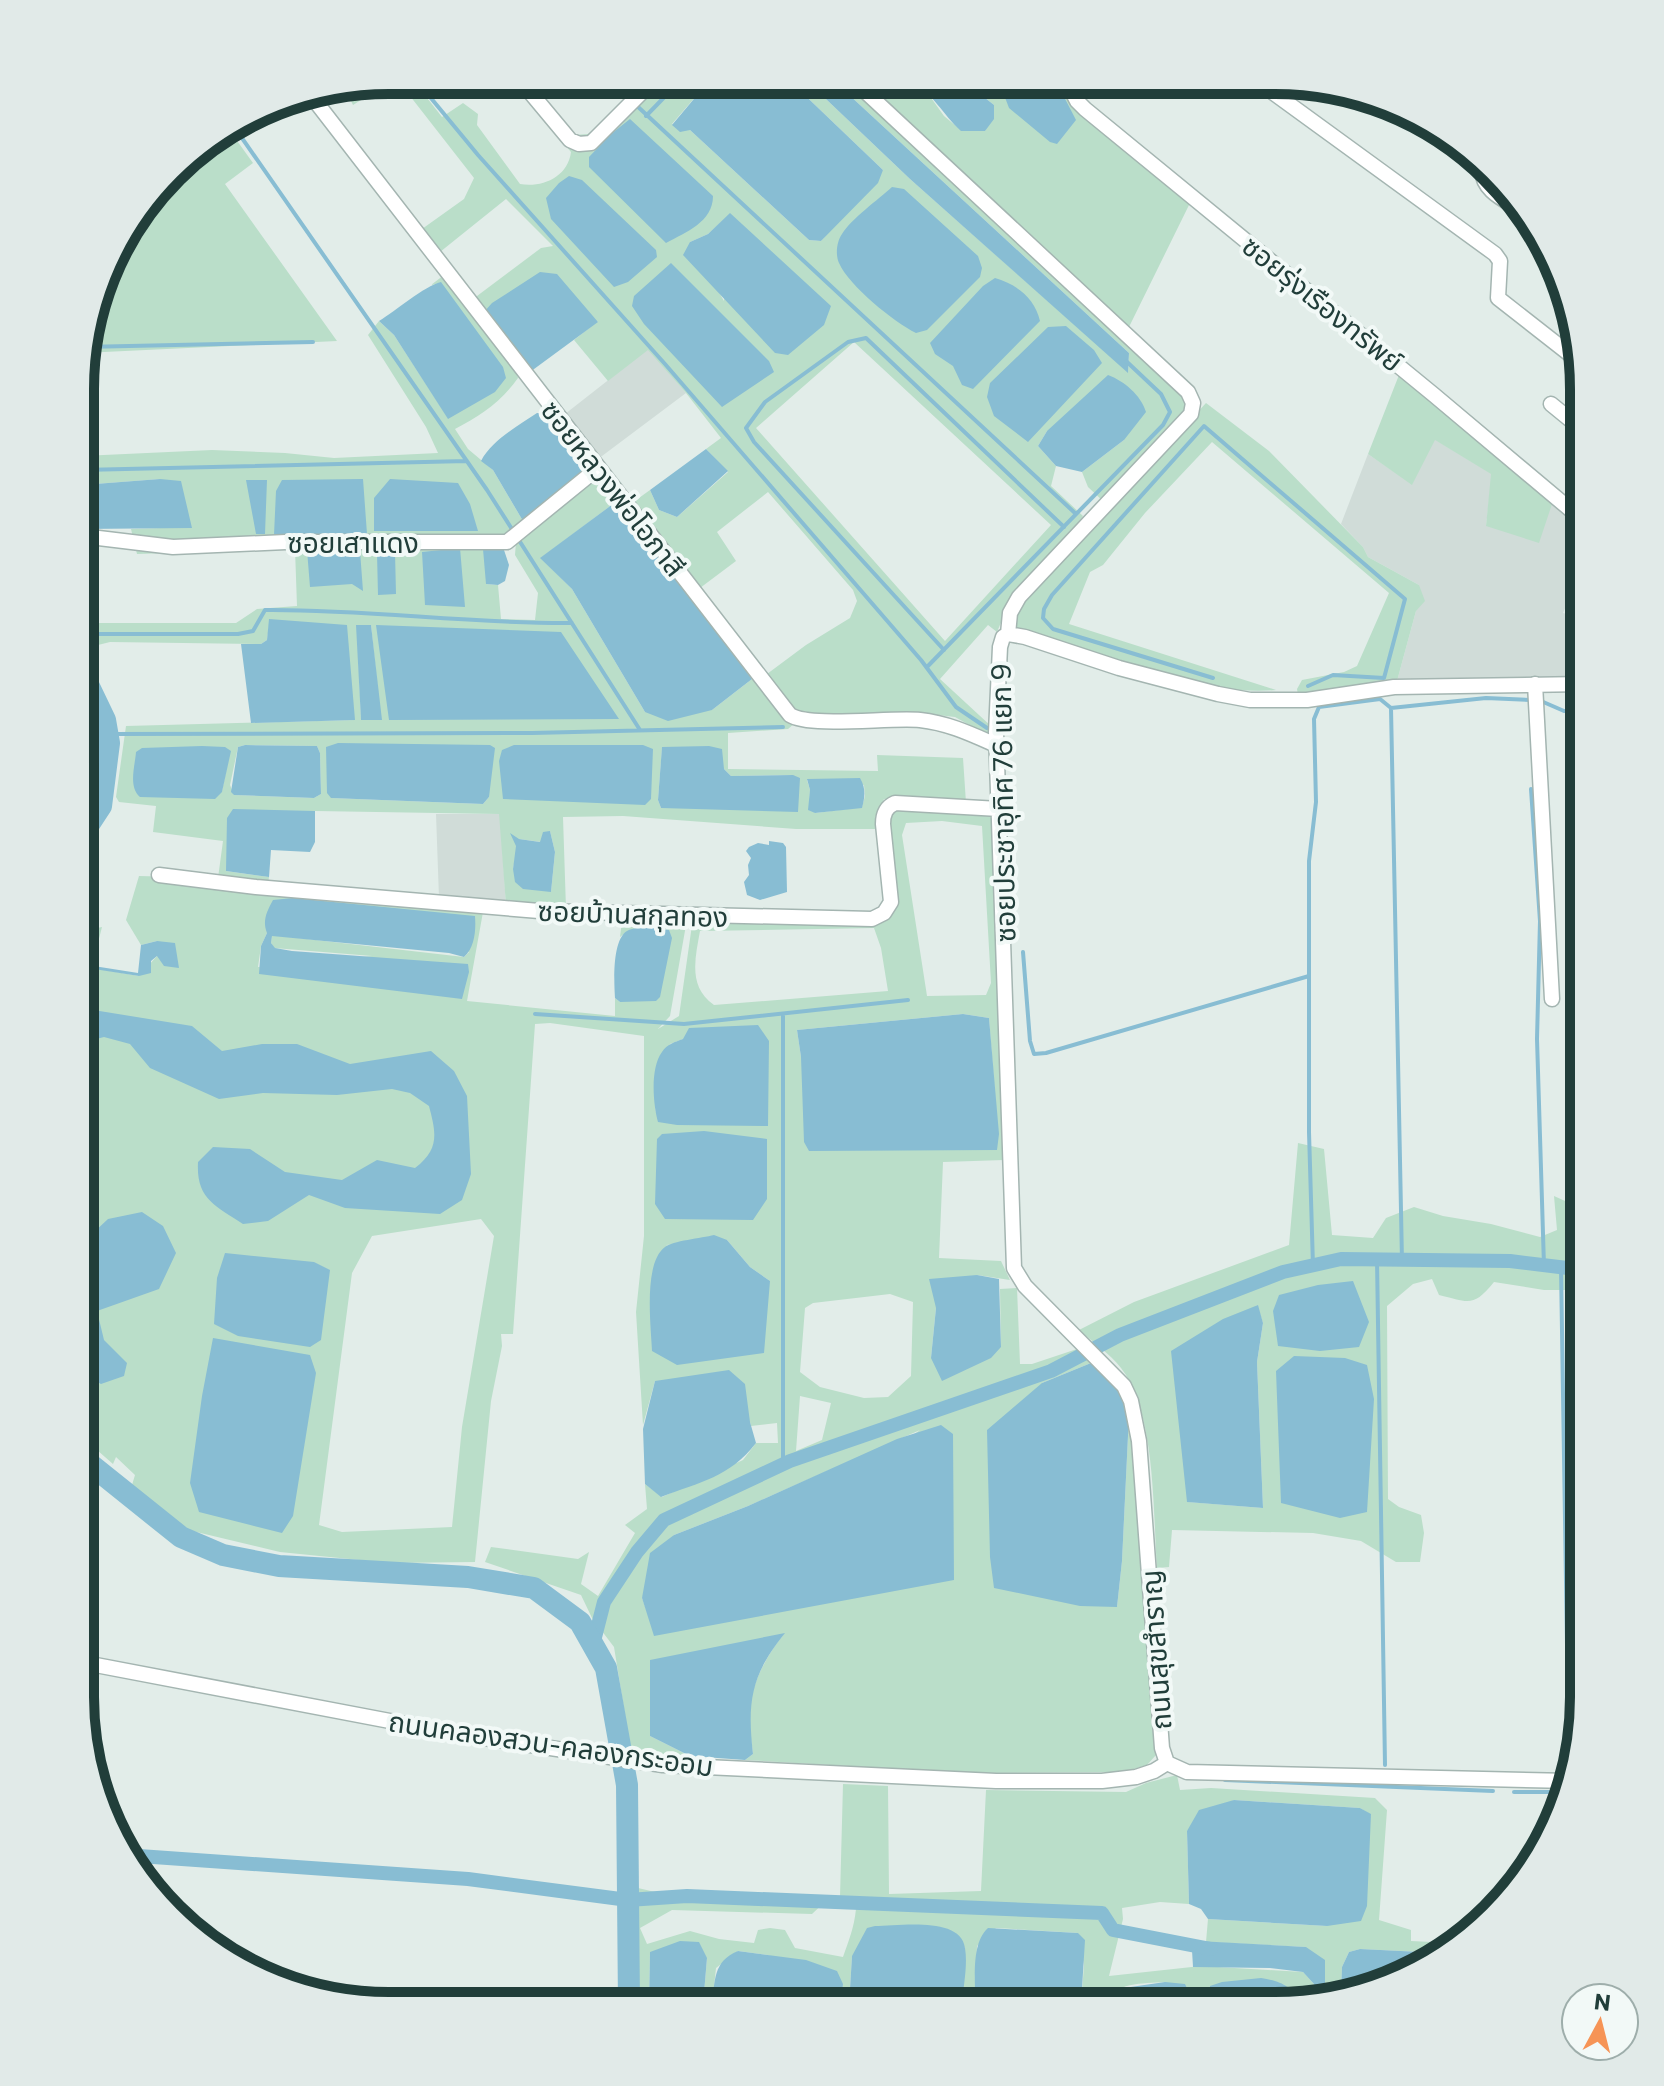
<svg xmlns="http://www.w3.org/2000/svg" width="1664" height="2086" font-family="Commissioner,'Noto Sans Thai',sans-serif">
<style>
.built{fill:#d0dcd8}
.green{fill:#badec9;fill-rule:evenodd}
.water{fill:#88bdd3}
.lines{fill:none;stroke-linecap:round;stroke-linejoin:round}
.stream{stroke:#88bdd3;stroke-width:4}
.canal{stroke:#88bdd3;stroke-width:14}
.river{stroke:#88bdd3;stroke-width:22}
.street-casing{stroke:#a4b5b1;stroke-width:17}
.street{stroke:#fff;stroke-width:14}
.labels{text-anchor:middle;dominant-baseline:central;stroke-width:8;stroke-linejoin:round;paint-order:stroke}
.street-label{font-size:28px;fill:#213e3a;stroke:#f2f9f7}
.rim{fill:none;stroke:#213e3a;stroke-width:10}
</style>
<rect width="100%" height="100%" fill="#e2ede9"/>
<path class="built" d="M648,349L686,393L598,459L565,414Z
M1434,439L1492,474L1486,526L1553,501L1584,528V566L1563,613L1584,618V678L1397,681L1416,611L1419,585L1368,557L1363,547L1341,524L1368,454L1412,484Z
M436,814H500L506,905L439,898Z"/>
<path class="green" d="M389,80H413L442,117L463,103L478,114L477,125L520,184C542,188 568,177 571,152L521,93L534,87L575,135L588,134L615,112L635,107L661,81H709L672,124L690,130L809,240L821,241L883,170L790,81H807L910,179L1128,372L1129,353L834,81H850L1185,393L1189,402L1186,414L1104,502L1088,487L1082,472L1124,440L1047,431L1038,446L1056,466L1051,486L1083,516L1068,539L1007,608L997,632L988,625L940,679L992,727L991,737L955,717L929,714L803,716L793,710L767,674L806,645L850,618L857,601L853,590L768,492L717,532L736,561L700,588L632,503L650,490L659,510L677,517L728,472L706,449L721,438L686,393L648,350L608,381L574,340L598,321L484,312L473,299L541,248L553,246L506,199L440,252L422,229L464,199L474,178L403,87L391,81L353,105L349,97L370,83ZM730,214L724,301L690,242L708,234ZM854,342L1051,525L945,641L756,428Z
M863,81L912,82L924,88L944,116L962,131H985L994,105L965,82H996L1001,87L1010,108L1061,91L1051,82H1064L1190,203L1129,327Z
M230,131L253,163L225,184L337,341L83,353L87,337L98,328L93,318L121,235L186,156Z
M444,275L516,371L518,378C501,402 480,416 455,429L468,449L493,470L523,521L502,538L486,584L498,585L501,619L535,620L538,593L515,555L516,542L598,472L617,501L541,558L572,589L645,712L712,710L752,679L795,723L788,729L728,733V769L878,771L877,755L963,758L966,803L884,799L875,818V829H796L623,816L563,817L566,909L506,905L499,814L315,811L226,871L269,877L267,891L483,912L467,1001L615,1016V998L620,1002L669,930C652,925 634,925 620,937L622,921L681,922L686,925L670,1016L658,1029L679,1016L692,925L705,921H880L893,910L889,816L898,807L990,811L995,826L1004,1160L943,1162L939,1258L1001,1261L1010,1280L977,1275L936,1308L931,1358L1001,1347L1000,1289L1017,1288L1020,1364H1032L1080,1348L1091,1363L1042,1383L1117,1607L1122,1561L1129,1415L1156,1755L1147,1765L1124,1772L968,1773L745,1760L753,1754C752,1741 748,1728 749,1715C750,1686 766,1656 784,1634L650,1736L690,1756L631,1752L614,1647L592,1618L581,1595L485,1562L491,1547L578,1559L589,1552L581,1584L598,1596L635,1533L625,1525L647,1509L645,1484L662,1497L743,1460L756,1443H778L777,1423L751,1426L750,1422L655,1381L643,1425L636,1312L644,1236V1036L550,1023L535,1024L513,1334H501L502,1346L491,1401L475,1562L389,1563L280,1552L188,1530L132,1485L135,1475L116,1457L113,1464L81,1436V966L139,976L157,956V941L141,945L126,920L139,876L218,878L223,841L153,832L156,806L119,802L116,797L126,726L354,720L270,619L267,640L261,644L110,642L82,649V623H236L257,609L297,606L295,549L137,554L131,529L191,527L160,479L82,485V456L212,450L285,453L334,458L438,453L426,427L368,335L379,321L394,335L448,418L441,283L431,285ZM357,625H371L381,720L361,719ZM245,745L317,746L320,753L321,794L314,798L234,795L230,785L238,747ZM142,748L230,751L222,791ZM662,748L724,769L731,776L793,775L661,808L658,800ZM807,780L864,785L865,796L862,807L816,813L809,810L810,790ZM489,797L483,804L331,798ZM942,821L982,826L991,983L986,995L927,996L902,835L906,823ZM550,831L555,852L551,892L513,869L519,839L541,842ZM874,928L881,948L888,991L714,1005C688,987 695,959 700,931ZM267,933L469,952L464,957L272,935L271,943L274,948L372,956L258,967L261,946ZM963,1014L989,1018L998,1134L996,1150L801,1057L797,1030ZM683,1039L655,1112L670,1044ZM481,1219L494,1236L462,1427L452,1527L342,1532L319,1525L352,1273L372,1236ZM727,1240L750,1267L770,1281L666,1245ZM890,1294L913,1302L911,1376L888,1397L864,1398L820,1387L800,1372L805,1308L813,1303ZM800,1396L831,1403L822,1440L796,1451ZM920,1430L651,1623L642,1598L674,1535L748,1506Z
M1399,375L1553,501L1539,543L1486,526L1491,474L1435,440L1412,485L1368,454Z
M1206,403L1269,451L1363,547L1368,557L1419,585L1425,601L1416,611L1397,681L1298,695L1297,689L1302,680L1344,672L1357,666L1389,593L1212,442L1145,513L1103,565L1090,572L1069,624L1276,690C1223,695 1147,675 1096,657C1068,648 1044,632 1015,628L1017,607Z
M102,927L92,966L81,964L82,931Z
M1298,1143L1324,1149L1332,1235L1373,1238L1386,1218L1414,1207L1443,1216L1491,1224L1540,1237L1557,1230L1554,1196L1583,1209L1575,1238L1584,1240V1280L1566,1290H1544L1494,1282C1473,1308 1469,1302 1439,1295L1432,1279L1413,1284L1387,1306L1388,1499L1399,1507L1421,1515L1424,1533L1420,1562H1396L1361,1541L1313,1533L1172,1530L1169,1567L1157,1568C1153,1514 1156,1411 1121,1368C1110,1354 1093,1342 1079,1330L1134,1302L1289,1245ZM1257,1305L1263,1323L1257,1362L1263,1508L1188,1502Z
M1177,1775L1180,1790L1211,1788L1375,1798L1387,1810L1379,1920L1411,1930V1941L1452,1943L1442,1953L1360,1949L1349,1952L1342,1967L1341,1991L1298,2004L1296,1995L1210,1986L1207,2005H1192L1193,2000L1165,1982C1142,1984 1115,1981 1104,2005H1081L1084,1965L1078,1933L996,1928L977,1946L975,2005H962L965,1947L852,1956L849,2005H841L843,1984L768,1955L738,1951L716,1968L712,2005H703L707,1958L650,1952L649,2005H634L635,1910L638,1888L655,1892L830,1897L812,1914L672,1910L640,1928L647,1944L690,1931L719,1939L754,1943L758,1930L770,1928L785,1930L795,1948L843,1957C849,1940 854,1928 856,1909L1101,1918V1909L840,1897L843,1784L888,1786L889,1894L981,1891L986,1790L1126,1792L1146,1783ZM1234,1800L1360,1808L1371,1815L1327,1926L1208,1919L1206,1942L1306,1947L1319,1996L1314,1984L1303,1972L1201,1966L1109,1976L1123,1919L1122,1908L1160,1902L1189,1904L1187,1831Z"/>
<path class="water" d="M709,81H790L883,170L878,183L821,241L809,240L690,130L680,132L672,125Z
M807,81H834L1129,353L1128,373L910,179Z
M912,82H965L994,105V119L985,131H961C944,116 932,92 912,82Z
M996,82H1051L1061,91L1076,120L1057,144L1050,142L1009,108L1001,87Z
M630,119L713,196C713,222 686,232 666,243L589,167V157L611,134Z
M569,176L582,180L656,250L657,257L628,282L614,287L551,219L546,198L559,183Z
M892,187L904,189L978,256L982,268L980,277L927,330L916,333C894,322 849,286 839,263C835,254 837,241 842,234C852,218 878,200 892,187Z
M730,213L831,306L824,325L788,355L775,353L683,255L690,242L708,234Z
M671,263L769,361L774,372L722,407L644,324L632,306L634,296Z
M540,272L557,274L598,322L530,372L484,312L492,303Z
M995,278C1016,284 1035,298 1040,321L973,389L962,385L953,366L935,354L930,343L983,286Z
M441,282L503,367L506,378L495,392L448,419L394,335L379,321C396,311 424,286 441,282Z
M1066,326L1094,350L1102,363L1028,442L994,416L987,397L990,383L1048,327Z
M1108,375C1124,381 1141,395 1146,412L1124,440L1082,472L1056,466L1038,446L1047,431Z
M537,413L550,414L590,463L591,470L523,521L493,470L481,461C492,440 518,426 537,413Z
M706,449L728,471L677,517L659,510L650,490Z
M160,479L181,481L192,528L82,529V485Z
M363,479L367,534L274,535L276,491L282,480Z
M390,479L458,483L470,504L478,531H374V498Z
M246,480H267L265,534H256Z
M617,501L752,679L712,710L668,721L645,712L572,589L540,558Z
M503,547L509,565L505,581L498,585L486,584L483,549Z
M460,548L465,607L425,605L422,552Z
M307,550L360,551L363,591L352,584L310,587Z
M395,552L396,594L378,595L377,553Z
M269,619L347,625L355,720L251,723L241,644H261L267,640Z
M356,625H371L382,720H361Z
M376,625L561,632L619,719L389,720Z
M338,743L490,745L495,748L489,797L483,804L331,798L327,793L326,747Z
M245,745L317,746L320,753L321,794L314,798L234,795L231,792L238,747Z
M514,745H643L653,749L651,799L645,805L503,799L499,761L502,750Z
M202,746L225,747L231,751L222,792L215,799L140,797C128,787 135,766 136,752L142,748Z
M709,746L722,749L724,769L731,776L793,775L800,778L798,812L661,808L658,800L662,747Z
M860,778C866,788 865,797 862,808L815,813L808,810L810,790L807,779Z
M233,809L315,811V842L310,852L271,850L269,877L226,871L227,818Z
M550,831L555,852L551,892L523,889L515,882L513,869L516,846L510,833L519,839L540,842L543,832Z
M769,841L783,843L786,847L787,892L760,900L747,895L744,882L749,875L748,865L751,858L746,851L749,847L758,843L769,845Z
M293,898L475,916C476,930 475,947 464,957L449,953L272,936L271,943L275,948L292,951L468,964L469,972L462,999L259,974L261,946L267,933C262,921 267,911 273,900Z
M646,927L669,930L672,938L660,997L656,1001L620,1002L615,998C614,982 612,940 627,931C632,928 639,928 646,927Z
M157,941L175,943L179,968L164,966L157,956L151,961V973L139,976L81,967V964L138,973L141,945Z
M81,1008L192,1026L222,1051L262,1044H297L350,1064L431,1051L454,1071L467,1096L471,1174L462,1200L440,1214L345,1208L309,1195L268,1221L243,1224C215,1205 196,1199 198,1162L213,1147L250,1149L285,1172L342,1180L377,1160L415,1168C440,1149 436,1133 429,1106L410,1093L392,1089L337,1095L263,1093L219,1099L150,1068L130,1044L104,1037L81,1043Z
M963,1014L989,1018L999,1134L997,1150L809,1151L804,1142L801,1057L797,1030Z
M758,1025L769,1041L768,1126L677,1125L658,1122C653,1104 650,1068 662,1052C667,1044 675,1042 683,1039L689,1028Z
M704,1131L767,1139V1199L753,1220L665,1219L655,1204L657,1139L662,1134Z
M142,1212L163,1226L176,1253L159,1289L97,1311L104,1340L127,1363L124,1376L101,1384L81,1373V1254L92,1234L108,1219Z
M714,1235L727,1240L750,1267L770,1281L764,1353L677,1365L652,1351C651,1326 643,1263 665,1247C672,1241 702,1238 714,1235Z
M225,1253L314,1262L330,1270L321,1340L310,1347L238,1336L214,1324L217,1278Z
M977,1275L999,1279L1001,1347L991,1358L942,1381L931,1358L936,1308L929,1279Z
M1353,1281L1369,1322L1359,1347L1320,1351L1278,1346L1273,1311L1279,1295L1318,1285Z
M1258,1305L1263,1323L1257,1362L1263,1508L1187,1502L1171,1351L1223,1319Z
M213,1338L310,1355L316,1373L293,1516L282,1533L199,1512L190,1483L202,1396Z
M1294,1356L1345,1358L1367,1365L1374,1399L1367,1512L1340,1518L1281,1503L1276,1371Z
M1091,1363L1121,1390L1129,1415L1122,1561L1117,1607L1080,1606L994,1588L990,1557L987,1430L1042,1383Z
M729,1370L745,1384L750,1422L756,1443C730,1477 700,1482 661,1497L645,1484L643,1429L655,1381Z
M941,1425L953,1434L954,1580L654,1636L642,1598L650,1553L674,1535L748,1506L897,1439Z
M785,1633C751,1675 747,1702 753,1754L745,1760L690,1756L650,1736V1660Z
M1234,1800L1360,1808L1371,1814L1367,1906L1361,1921L1327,1926L1208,1919L1201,1909L1189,1904L1187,1831L1199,1810Z
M875,1926C899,1926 961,1916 965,1948C968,1966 963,1987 962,2005H849L852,1956L867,1928Z
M988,1928L1078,1933L1085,1940L1081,2005H975C976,1983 970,1944 988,1928Z
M680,1941L699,1942L707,1958L703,2005H649L650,1952Z
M1198,1941L1306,1947L1325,1960V1995L1319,1997L1314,1984L1303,1972L1270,1968L1193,1967L1192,1950Z
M1360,1949L1442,1953L1429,1965L1341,1991L1342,1967L1349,1952Z
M738,1951L806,1960L837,1971L843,1984L841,2005H712C715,1981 713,1961 738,1951Z
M1261,1978C1279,1981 1293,1985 1298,2004L1207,2005L1210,1986L1222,1982Z
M1165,1982L1185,1984L1193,2001L1192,2005H1104L1117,1989Z"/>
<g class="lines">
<path class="stream" d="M416,80L478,155L665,364L921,660L956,707L987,728
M613,81L630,98
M636,105L1076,514
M646,116L680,81
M235,128L487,490L640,730
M83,347L313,342
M82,470L467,461
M82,636L95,634H238L253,631L265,610C368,609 469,624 572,623
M944,650L754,442L746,428L765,402L848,342L866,338L1064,527
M927,667L1163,425L1170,412L1161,394L1126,361
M1213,678L1053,629L1043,618L1044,609L1052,595L1204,426L1405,599L1384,678L1333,675L1308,686
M1541,701L1564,711H1584
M1391,708L1402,1261
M107,734L532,733L783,727
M1531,789L1540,921L1537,1039L1544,1266
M1023,952L1030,1041L1034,1054L1046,1053L1309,976
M535,1014L684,1024L908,1000
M783,1014V1463
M1377,1260L1385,1765
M1313,1266L1309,1132V861L1316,802L1314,719L1319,707L1380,699L1391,708L1486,698L1532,700
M1561,1268L1569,1770
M1225,1780L1493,1791
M1514,1792H1568"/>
<path class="canal" d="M593,1645L604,1602L637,1552L664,1520L790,1461L1051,1371L1120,1335L1283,1272L1341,1259L1510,1261L1584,1270
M1559,1813L1563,1793
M125,1855L468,1879L628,1900L687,1896L1102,1913L1113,1930L1211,1949"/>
<path class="river" d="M82,835L101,806L109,743L105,720L82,672
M80,1456L181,1537L223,1555L279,1566L468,1577L534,1588L580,1622L606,1668L627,1785L629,2005"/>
<g class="street-casing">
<path id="street" d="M520,80L570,140L579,144L591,143L653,81
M854,81L1188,392L1193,403L1191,414L1019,597L1010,613L1008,634
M1067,82L1077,101L1085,109L1434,395L1584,521
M1260,83L1495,254L1500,261L1498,298L1581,363
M309,93L790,715C811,728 890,717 920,720C948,723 971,734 996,745
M1482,170C1483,191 1503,199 1519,209
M1551,404L1584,431
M82,536L173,547L286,542H507L598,468
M1535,684L1552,999
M159,875L256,887L539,911L872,919L884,913L891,902L883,824C883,814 886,807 895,803L999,809
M80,1662L458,1734L663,1765L996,1781H1102L1136,1777L1154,1771L1167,1763
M1571,1781L1187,1772L1167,1763L1162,1748L1139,1441L1131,1401L1124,1386L1025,1286L1014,1268L996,732L1000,647L1003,637L1008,634L1025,637L1119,668L1218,694L1250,700H1307L1394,687L1584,684"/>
</g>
<use href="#street" class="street"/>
</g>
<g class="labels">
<g class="street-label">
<text transform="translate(1323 303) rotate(39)">ซอยรุ่งเรืองทรัพย์</text>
<text transform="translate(614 488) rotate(52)">ซอยหลวงพ่อโอภาสี</text>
<text x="353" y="542">ซอยเสาแดง</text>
<text transform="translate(1002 803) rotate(-91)">ซอยประชาอุทิศ 76 แยก 9</text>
<text transform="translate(633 913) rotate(2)">ซอยบ้านสกุลทอง</text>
<text transform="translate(1155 1650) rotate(-94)">ถนนสุขสำราญ</text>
<text transform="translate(551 1743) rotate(8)">ถนนคลองสวน-คลองกระออม</text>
</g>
</g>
<path d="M0 0H1664V2086H0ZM389 94H1275A295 295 0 0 1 1570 389V1697A295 295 0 0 1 1275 1992H389A295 295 0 0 1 94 1697V389A295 295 0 0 1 389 94Z" fill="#e1eae8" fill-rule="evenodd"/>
<path class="rim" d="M389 94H1275A295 295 0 0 1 1570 389V1697A295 295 0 0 1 1275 1992H389A295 295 0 0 1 94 1697V389A295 295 0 0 1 389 94Z"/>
<g transform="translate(1600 2022) rotate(7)"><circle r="38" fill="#f2f9f7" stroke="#9eaeab" stroke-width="2"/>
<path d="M0-6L14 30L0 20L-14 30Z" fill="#f69456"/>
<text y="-12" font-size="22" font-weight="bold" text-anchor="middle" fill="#213e3a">N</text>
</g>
</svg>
